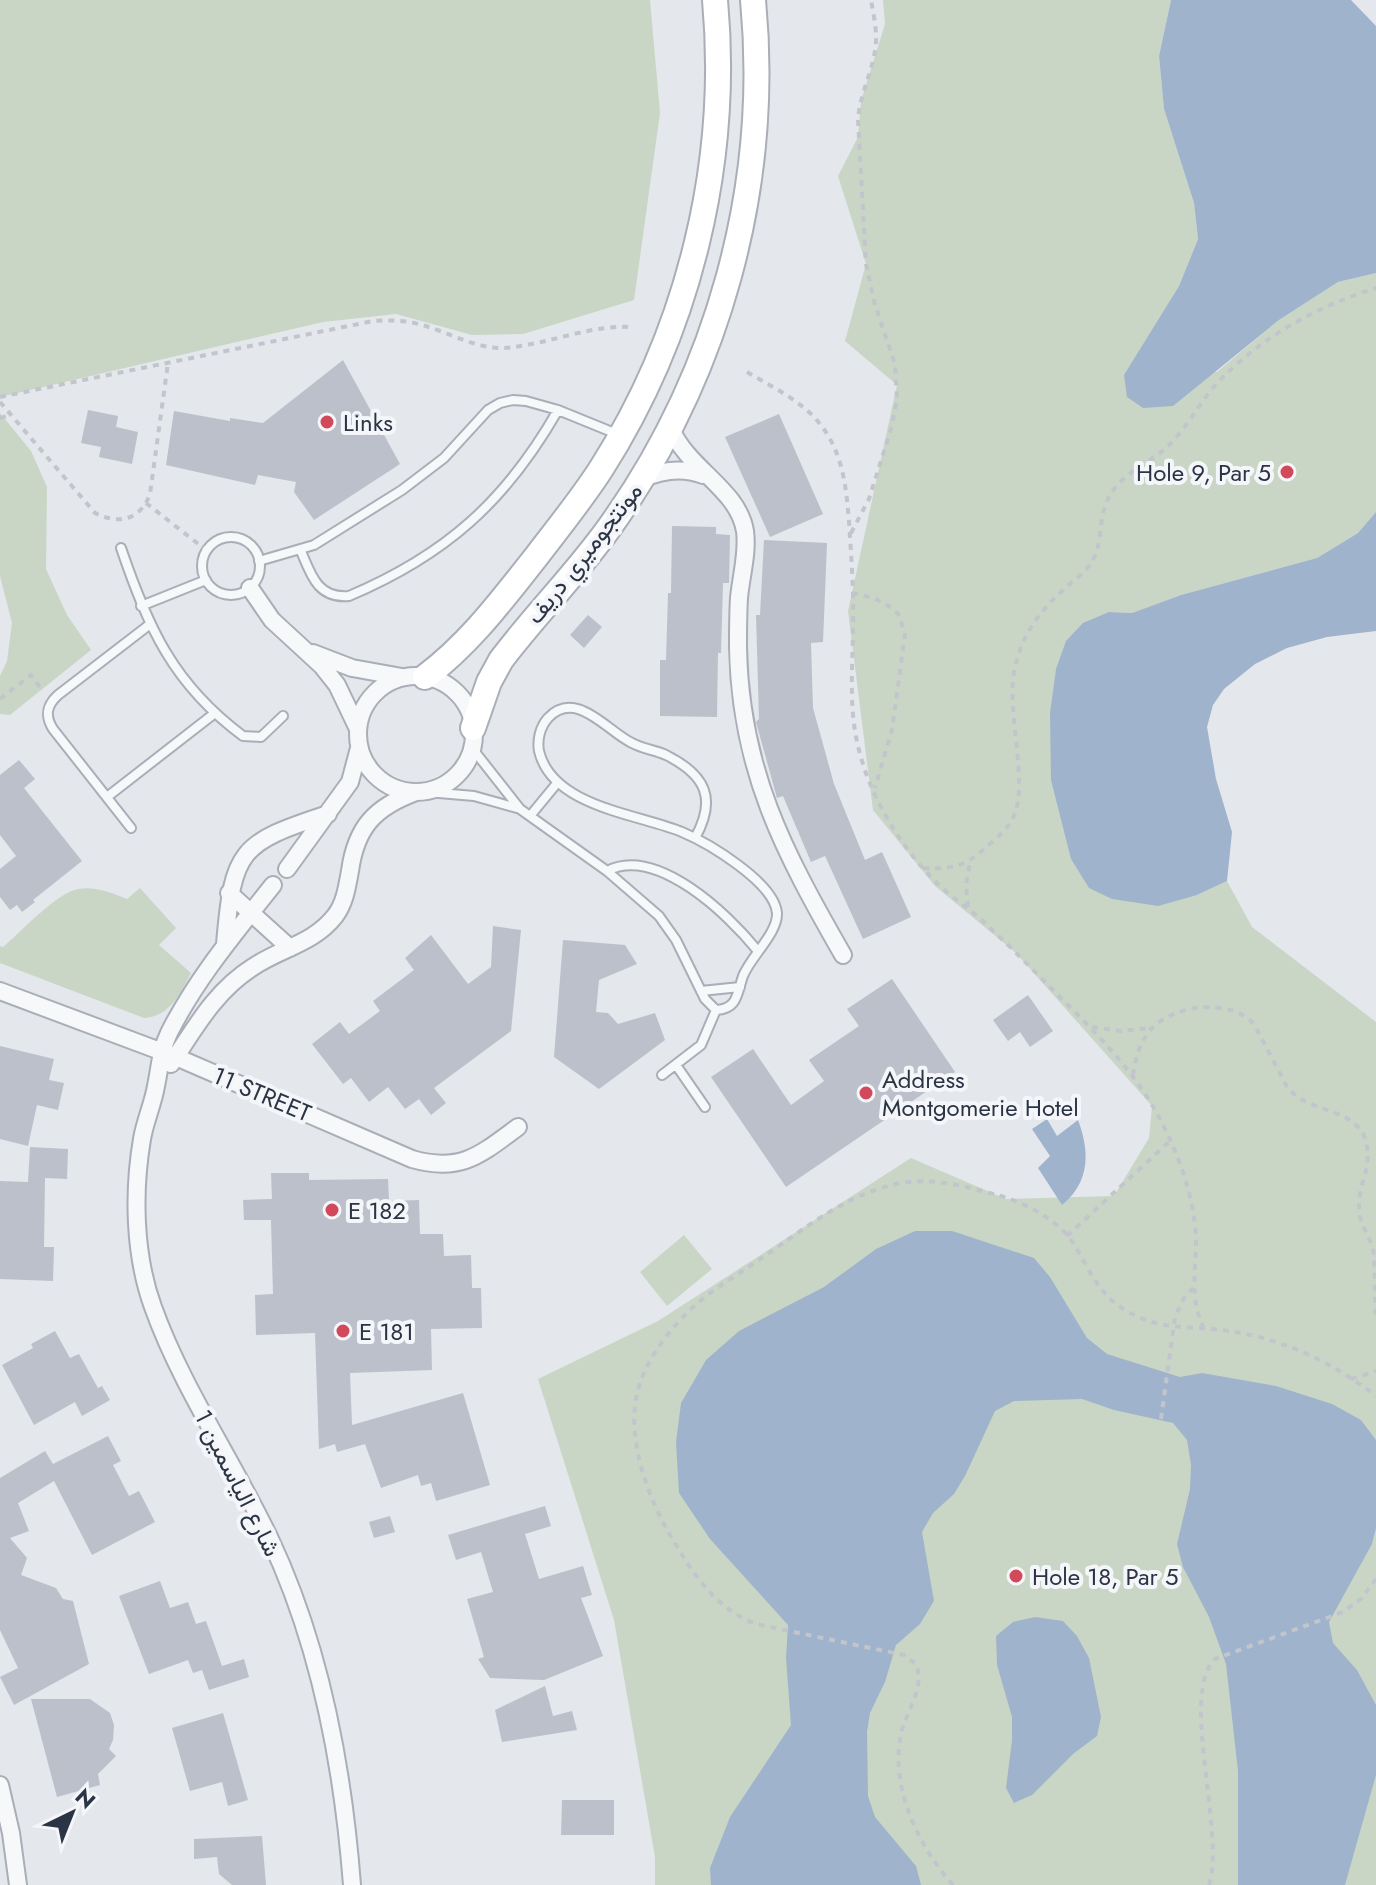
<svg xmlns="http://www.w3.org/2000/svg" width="1376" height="1885" font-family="Jost,Vazirmatn,sans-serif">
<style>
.green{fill:#c9d6c5}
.water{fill:#9fb4cc}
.building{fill:#bbc0ca}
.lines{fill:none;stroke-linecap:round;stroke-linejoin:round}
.lane-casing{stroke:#a9aeb7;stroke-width:12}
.street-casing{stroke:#a9aeb7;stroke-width:20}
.secondary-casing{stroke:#a9aeb7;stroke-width:28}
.path{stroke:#c2c5cb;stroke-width:4;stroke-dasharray:6 6;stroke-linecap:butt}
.lane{stroke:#f7f8fa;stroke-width:8}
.street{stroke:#f7f8fa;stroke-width:16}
.secondary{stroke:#fff;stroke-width:24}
.poi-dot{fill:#d1495b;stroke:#f4f6f9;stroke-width:3}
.labels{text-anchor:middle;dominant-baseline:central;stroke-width:8;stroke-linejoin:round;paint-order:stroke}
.poi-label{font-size:24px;fill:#2b3445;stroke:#f4f6f9;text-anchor:start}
.street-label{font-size:24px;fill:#2b3445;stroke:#f4f6f9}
</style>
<rect width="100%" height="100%" fill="#e4e7ec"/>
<path class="green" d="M0,0H650L660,113L634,300L523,334L472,335L396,314L323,322L0,397Z
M883,0H1171L1159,56L1164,109L1194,203L1198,239L1179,286L1125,375L1217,372L1279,320L1338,282L1376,273V512L1358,533L1317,558L1181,595L1132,613L1109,612L1197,895L1227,881L1252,927L1376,1022V1885H655V1857L614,1620L538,1379L658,1321L911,1158L1006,1199L1114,1196L1149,1138L1152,1106L1016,953L935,886L873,810L848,611L897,385L845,341L866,264L838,176L858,137L861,101L885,24Z
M0,413L31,451L47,487L46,569L67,615L91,650L10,715L0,714V676L7,661L12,623L0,576Z
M140,888L176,928L159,945L191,973C181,993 169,1017 144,1018L0,963V946L3,947C21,932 56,893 78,889C95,886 112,893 127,899Z
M684,1235L712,1269L667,1306L640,1272Z"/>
<path class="water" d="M1171,0H1351L1376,26V273L1338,282L1279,320L1173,406L1143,408L1127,397L1124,375L1179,286L1198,239L1194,203L1164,109L1159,56Z
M1376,512V631L1327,637L1287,648L1255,664L1224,689L1213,705L1207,727L1216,779L1232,832L1227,881L1197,895L1158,906L1112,899L1089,888L1071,859L1051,780L1050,713L1056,669L1066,641L1083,623L1109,612L1132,613L1181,595L1317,558L1358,533Z
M1047,1119L1057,1136L1078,1120C1090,1152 1090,1182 1062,1205L1038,1168L1050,1156L1032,1129Z
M915,1231H952L1034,1258L1050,1277L1087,1338L1107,1354L1180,1377L1202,1373L1276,1386L1332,1404L1361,1420L1376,1440V1528L1372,1544L1329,1622L1333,1643L1357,1670L1376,1705V1775L1345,1885H1238V1771L1226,1664L1209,1617L1183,1567L1177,1544L1190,1489L1191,1465L1187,1440L1173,1423L1114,1410L1082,1399L1014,1401L995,1411L965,1476L954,1494L933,1513L922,1532L934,1601L920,1624L896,1645L885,1682L870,1713L867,1732L868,1796L875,1817L916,1866L921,1885H711L710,1868L730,1817L791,1725L786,1658L788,1625L710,1539L679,1493L676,1442L681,1403L706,1360L739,1331L824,1287L876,1249Z
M1035,1617L1063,1621L1077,1636L1089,1658L1101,1717L1097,1736L1073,1754L1032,1795L1014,1803L1006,1788L1012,1740V1717L997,1665L996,1636L1013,1622Z"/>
<path class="building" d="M343,360L400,464L314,520L294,492L296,482L258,475L255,485L166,465L174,411L230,421V418L263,423Z
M88,410L118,416L116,427L138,432L132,464L99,457L101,447L81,443Z
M779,414L823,514L770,537L725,437Z
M672,526L716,527V534L730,535L729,583H723L721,653H718L717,717L660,716V660H666L668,593H671Z
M764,540L827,543L823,642L811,643L813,708L834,784L865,860L882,852L911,917L863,939L825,856L811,862L783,796L777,798L756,722L759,719L756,615H760Z
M588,615L602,627L584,648L570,635Z
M19,760L35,779L24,788L82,861L33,900L35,902L22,912L17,905L10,910L0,897V869L16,856L0,835V775Z
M493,926L521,930L511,1031L434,1088L446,1103L431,1115L419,1099L405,1109L388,1087L369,1102L351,1078L343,1084L312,1044L340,1022L349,1034L380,1011L373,1001L414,970L405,958L431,935L468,984L491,967Z
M563,940L625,945L637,964L599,980L596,1012L608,1013L618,1024L655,1013L665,1040L599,1089L554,1057Z
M892,979L955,1072L786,1187L711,1077L753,1049L791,1105L824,1081L809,1060L859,1026L847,1009Z
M1028,995L1053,1031L1030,1047L1020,1032L1008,1041L993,1020Z
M0,1046L54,1059L49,1080L64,1083L58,1110L37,1105L28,1146L0,1139Z
M30,1147L68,1149L67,1179L45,1178L44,1247H54L53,1281L0,1279V1181L28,1182Z
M271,1173H309V1180L388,1179L389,1201L419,1200L420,1234H443L444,1256L471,1255L472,1288H481L482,1328L431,1329L432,1370L350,1373L352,1425L463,1393L490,1485L436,1501L431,1483L421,1486L418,1475L381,1488L365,1444L337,1452L335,1444L319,1449L315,1333L256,1335L255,1295L273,1294L271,1220H244L243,1200L272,1199Z
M55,1331L70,1358L79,1354L98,1388L102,1386L110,1400L82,1416L75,1402L34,1425L2,1365L33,1348L31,1344Z
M108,1436L121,1461L113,1465L129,1496L139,1491L155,1522L92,1555L54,1481L18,1503L29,1531L10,1538L27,1558L21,1575L56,1588L63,1599L73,1601L89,1664L14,1705L0,1677L18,1668L0,1630V1478L45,1451L53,1464Z
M545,1506L551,1526L525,1534L539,1579L583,1566L592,1595L581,1598L603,1656L544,1680L490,1678L478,1659L484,1657L467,1599L493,1592L481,1552L456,1560L448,1535Z
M390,1516L395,1532L374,1538L369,1522Z
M160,1581L170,1608L188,1602L196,1624L206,1621L222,1666L244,1659L249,1677L209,1690L202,1670L193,1673L188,1660L149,1674L119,1596Z
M545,1686L553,1716L572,1711L577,1730L502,1742L495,1710Z
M31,1699H90L110,1713L114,1725L113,1740L109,1749L116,1756L98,1774L100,1785L57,1797Z
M223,1713L248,1800L228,1806L222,1782L190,1791L172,1728Z
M562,1800H614V1835H561Z
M262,1836L266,1885H232L219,1874L217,1857L194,1859V1839Z"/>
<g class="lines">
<g class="lane-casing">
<path id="lane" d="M202 566a29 29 0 1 1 58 0a29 29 0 1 1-58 0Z
M121,548C148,627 173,684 243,736L261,737L283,716
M301,551C311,575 318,599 349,596C446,555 506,501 558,410
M259,561L314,545L402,490L444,458L488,410L500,403L513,400L526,401L558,410L617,434
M141,606L206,580
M472,748L520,809L607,871L659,916L676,940L705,999L716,1010C738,1009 737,993 743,976C751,956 778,933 777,913C774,882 708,843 682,832C639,814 552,807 539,751C537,740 540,727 548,718C576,688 608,732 632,743C643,749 655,750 666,755C706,775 717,799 695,838
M427,792L474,796L517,808
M107,797L215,713
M530,816L558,782
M131,828L53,729C45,716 46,706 58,695L149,625
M607,871C656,845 728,914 757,950
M701,991L740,987
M676,1065L705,1107
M662,1075L701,1045L716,1010"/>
</g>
<g class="street-casing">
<path id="street" d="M671,429C689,470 738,489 745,531C748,553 741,576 739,598C738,614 738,631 738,647C740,770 784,852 843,955
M642,479C662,470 682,467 703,475
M250,588L272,620L322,666L337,685L358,729
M313,653L352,668L402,677
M358 734a58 58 0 1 1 116 0a58 58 0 1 1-116 0Z
M287,869L350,782L359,748
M273,885C235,933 196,979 169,1033C160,1051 160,1068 156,1086C153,1104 145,1121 142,1139C133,1192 134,1255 153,1307C182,1388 233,1461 270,1539C321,1647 343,1767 352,1885
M229,893L290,948
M225,944C233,850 239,843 328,814
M0,991L176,1057L412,1159C461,1173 480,1155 518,1127
M171,1064C195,1028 215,991 253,967C281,948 313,944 335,916C345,903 347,887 350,871C356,827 375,807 416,792
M0,1785L11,1833L18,1885"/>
</g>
<g class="secondary-casing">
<path id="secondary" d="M425,677C470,643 501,601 536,557C558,528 581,500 601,469C689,331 730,163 715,0
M473,728L489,682L501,660C535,615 576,574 609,528C718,376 771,187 753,0"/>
</g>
<path class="path" d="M747,372C772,387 802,401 820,424C843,453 846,486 849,521C851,555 854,590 853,623C853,673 847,712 862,761C875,805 904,851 937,883C953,899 972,910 988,926C1013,949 1037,974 1061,998C1094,1031 1126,1063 1151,1103C1175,1144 1194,1192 1196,1239C1196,1271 1189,1299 1204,1328
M0,397L373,321C390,320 406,320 422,325C448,332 476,349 504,348C547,345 587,325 631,327
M0,402L95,513C118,525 141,520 150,494L168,363
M0,418L11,415
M146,503L206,550
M851,533L869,499L891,429L897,400L895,364L875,305L866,264L858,119C860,95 871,75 875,51C878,34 874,17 871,0
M852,593L874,598L892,608L899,615L905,634L892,730L875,788
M0,699L31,675L42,690
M923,868C958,870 968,864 993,841C1001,834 1008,828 1013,818C1030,784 1005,710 1015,667C1022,636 1038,613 1062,591C1070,583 1081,576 1089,566C1106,544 1095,517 1112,492C1125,472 1150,463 1168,446C1185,430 1197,407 1212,389C1255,340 1315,307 1376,288
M968,907L966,885L970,862
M1092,1027L1121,1031L1151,1028
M1133,1075C1135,1059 1140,1042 1151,1029C1175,1004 1230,998 1254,1024L1287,1087C1309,1113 1344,1106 1363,1133C1376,1166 1358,1180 1359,1208C1359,1223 1369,1235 1373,1249C1376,1270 1374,1294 1376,1316
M1067,1236L1170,1141
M1351,1379L1376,1371
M1161,1419L1175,1317L1184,1298L1193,1288
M953,1885C918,1846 888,1784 902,1730C908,1709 925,1687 916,1664L904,1655L756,1624C716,1609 694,1575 673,1540C648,1499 625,1437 638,1390C646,1360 668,1331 691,1309C711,1290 736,1276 759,1260C803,1230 848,1192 902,1183C933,1177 968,1187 997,1195C1023,1202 1058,1219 1073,1243C1092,1273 1099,1298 1134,1315C1163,1330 1192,1326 1222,1330C1279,1337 1331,1361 1376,1396
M1209,1885C1226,1833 1179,1693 1215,1659L1343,1612L1362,1598L1376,1579"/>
<use href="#lane" class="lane"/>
<use href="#street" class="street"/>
<use href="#secondary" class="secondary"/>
</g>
<g class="poi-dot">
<circle cx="327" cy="422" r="8"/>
<circle cx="1287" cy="472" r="8"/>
<circle cx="866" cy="1093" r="8"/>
<circle cx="332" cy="1210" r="8"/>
<circle cx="343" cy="1331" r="8"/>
<circle cx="1016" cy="1576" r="8"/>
</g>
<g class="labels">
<g class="poi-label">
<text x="343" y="422">Links</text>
<text x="1271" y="472" text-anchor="end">Hole 9, Par 5</text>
<text x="882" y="1079">Address<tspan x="882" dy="28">Montgomerie Hotel</tspan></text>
<text x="348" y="1210">E 182</text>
<text x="359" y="1331">E 181</text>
<text x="1032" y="1576">Hole 18, Par 5</text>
</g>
<g class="street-label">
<text transform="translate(584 553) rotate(-52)">مونتجوميري دريف</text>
<text transform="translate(262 1094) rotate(23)">11 STREET</text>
<text transform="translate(238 1483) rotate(63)">شارع الياسمين 1</text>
</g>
</g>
<g transform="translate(72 1813) rotate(43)" stroke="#f4f6f9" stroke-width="6" paint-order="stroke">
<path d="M0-6L14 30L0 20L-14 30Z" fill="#2b3445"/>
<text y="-12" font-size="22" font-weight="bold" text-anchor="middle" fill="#2b3445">N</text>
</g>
</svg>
